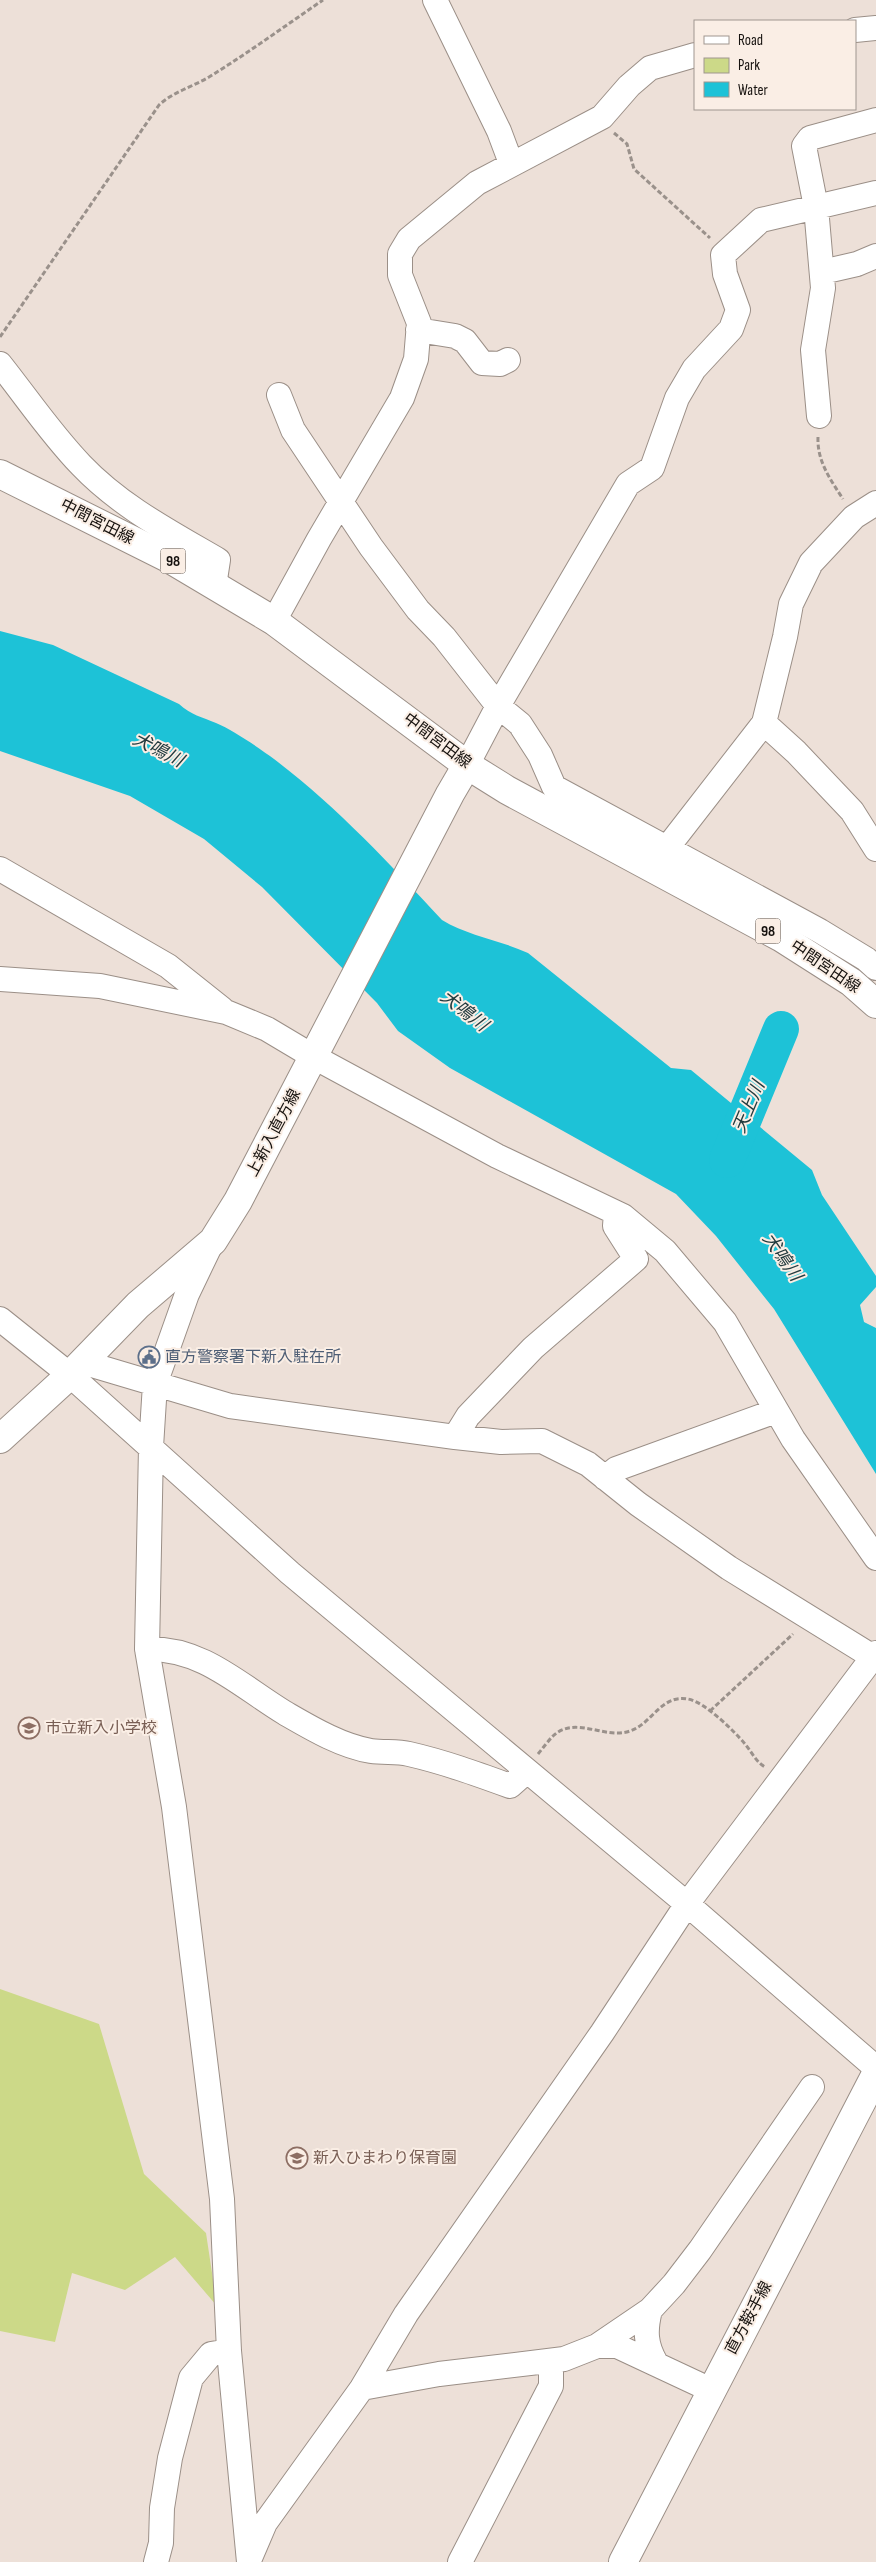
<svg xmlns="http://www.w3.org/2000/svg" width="876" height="2562" font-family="'Sofia Sans Condensed','Noto Sans JP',sans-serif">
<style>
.green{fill:#ccd988}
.water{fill:#1dc2d7}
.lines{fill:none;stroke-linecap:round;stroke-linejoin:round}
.river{stroke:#1dc2d7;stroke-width:36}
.minor-casing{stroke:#9b8f87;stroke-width:26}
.major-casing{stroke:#9b8f87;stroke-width:30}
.path{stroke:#9a918b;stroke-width:3;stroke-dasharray:5 2.5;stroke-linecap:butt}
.minor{stroke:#fff;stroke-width:24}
.major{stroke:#fff;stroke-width:28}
.labels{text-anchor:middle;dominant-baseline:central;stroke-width:4;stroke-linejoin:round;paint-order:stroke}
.shield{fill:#faeee5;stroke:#5a544f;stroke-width:1}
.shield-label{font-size:15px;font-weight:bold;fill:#16120f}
.street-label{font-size:16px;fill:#16120f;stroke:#faeee5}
.service-label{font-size:16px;fill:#4e5e75;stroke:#faeee5;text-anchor:start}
.education-label{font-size:16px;fill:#785e54;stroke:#faeee5;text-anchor:start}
.water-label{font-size:18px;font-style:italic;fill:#233b3f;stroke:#faeee5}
</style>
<rect width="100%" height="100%" fill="#ede0d8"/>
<path class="green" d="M0,1989L99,2024L144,2174L206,2233L217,2306L175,2257L125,2290L72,2273L55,2342L0,2331Z"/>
<path class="water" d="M0,631L53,645L179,704C191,715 202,717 216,723C233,730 259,748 274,759C337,807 389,863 442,920C468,936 500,940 528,953L671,1068L691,1070L812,1170L822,1195L876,1276V1287L860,1305L864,1322L876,1328V1474L774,1309L716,1236L676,1194L450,1068L398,1031L377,1003L262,887L204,839L130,796L0,751Z"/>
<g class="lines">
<path class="river" d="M727,1160L781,1029"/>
<g class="minor-casing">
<path id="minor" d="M435,0L499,131L511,163
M855,30L876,28
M822,272L857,264L876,256
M418,330L455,336L465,341L482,363L500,364L508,360
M0,364C27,398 51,434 81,465C120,506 170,532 218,560L214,586
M279,395L293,430L371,547L418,610L444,637L498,706L520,724L540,755L554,787L820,931L866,959L876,968
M819,416L813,350L823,288L816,207L804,146L810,138L876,120
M274,621L319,539L402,398L416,359L419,323L400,275V254L409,239L477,183L602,117L629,86L650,68L695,55
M764,723L796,752L852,811L876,849
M467,765L498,706L628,484L652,468L677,398L694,369L731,329L738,310L725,274L723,255L761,220L876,193
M667,848L764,723L785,637L791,604L811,563L854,517L876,503
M0,869L168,966L222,1009
M0,979L100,986L226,1012L267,1029L314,1057L497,1156L623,1216L665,1251L725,1322L793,1439L876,1558
M211,1244L187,1294L155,1384L151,1447L147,1649L174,1807L222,2199L229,2351L249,2562
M0,1319L70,1375L290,1573L687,1904L876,2068
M82,1362L230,1406L455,1437L501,1442L542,1441L588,1464L638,1504L729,1568L873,1657
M455,1437L468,1416L533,1348L636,1259L615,1226L616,1213
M605,1478L616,1469L776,1411
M147,1649C203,1648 239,1685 285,1713C311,1728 341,1746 371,1751C384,1753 397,1751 409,1754C444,1762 477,1774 510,1786L527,1771
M650,2310C645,2330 645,2344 656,2363
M597,2346L650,2310L674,2284L700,2250L812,2087
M362,2388L439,2374L564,2359L597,2346H617L711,2390
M250,2558L265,2523L362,2388L406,2314L602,2033L687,1904L876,1653
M156,2562L161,2543L162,2508L170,2458L191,2378L211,2354L229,2351
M460,2562L551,2386V2361"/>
</g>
<g class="major-casing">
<path id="major" d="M0,474L170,559L274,621L467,765L507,790L782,938L851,982L876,1004
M0,1439L70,1375L138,1305L213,1241L238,1201L450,794L467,765
M623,2562L876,2074"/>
</g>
<path class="path" d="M614,133L627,144L634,169L710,238
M0,337L159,105C173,92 192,87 209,77C248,53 285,26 323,0
M818,437C817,461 830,479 843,499
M710,1711L793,1634
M538,1754C543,1748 548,1741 553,1736C575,1715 605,1740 630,1731C652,1724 661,1694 688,1699C705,1702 734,1731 745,1744C751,1751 756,1762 765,1767"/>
<use href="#minor" class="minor"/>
<use href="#major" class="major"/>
</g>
<defs>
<g id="civic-ring" transform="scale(1.125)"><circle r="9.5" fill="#faeee5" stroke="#5c6f8a" stroke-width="1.5"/><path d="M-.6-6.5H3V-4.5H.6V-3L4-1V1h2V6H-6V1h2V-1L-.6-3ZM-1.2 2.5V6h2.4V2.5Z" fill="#5c6f8a"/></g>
<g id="school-ring" transform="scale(1.125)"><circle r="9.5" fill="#faeee5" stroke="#8d6e63" stroke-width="1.5"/><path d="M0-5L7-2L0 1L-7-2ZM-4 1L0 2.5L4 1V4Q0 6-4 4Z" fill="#8d6e63"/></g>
</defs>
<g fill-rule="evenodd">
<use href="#civic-ring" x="149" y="1357"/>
<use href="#school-ring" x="29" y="1728"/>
<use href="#school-ring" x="297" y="2158"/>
</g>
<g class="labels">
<g class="shield">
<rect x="160.5" y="548.5" width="25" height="25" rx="4"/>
<rect x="755.5" y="918.5" width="25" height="25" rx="4"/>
</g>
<g class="shield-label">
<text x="173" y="561">98</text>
<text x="768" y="931">98</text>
</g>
<g class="street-label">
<text transform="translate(97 522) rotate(27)">中間宮田線</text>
<text transform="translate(437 741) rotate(37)">中間宮田線</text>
<text transform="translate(825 967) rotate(34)">中間宮田線</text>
<text transform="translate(274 1133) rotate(-62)">上新入直方線</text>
<text transform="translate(749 2318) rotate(-62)">直方鞍手線</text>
</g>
<g class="service-label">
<text x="165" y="1357">直方警察署下新入駐在所</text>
</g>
<g class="education-label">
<text x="45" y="1728">市立新入小学校</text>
<text x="313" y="2158">新入ひまわり保育園</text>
</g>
<g class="water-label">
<text transform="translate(158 750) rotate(27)">犬鳴川</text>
<text transform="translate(464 1011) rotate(38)">犬鳴川</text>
<text transform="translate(749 1107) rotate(-67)">天上川</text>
<text transform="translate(782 1257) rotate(55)">犬鳴川</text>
</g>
</g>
<rect x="694" y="20" width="162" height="90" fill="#faeee5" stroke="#9f968f"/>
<rect x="704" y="36" width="25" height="8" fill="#ffffff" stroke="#9f968f"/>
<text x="738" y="45" font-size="15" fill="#16120f">Road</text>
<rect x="704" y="58" width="25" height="15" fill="#ccd988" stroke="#9f968f"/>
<text x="738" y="70" font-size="15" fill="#16120f">Park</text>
<rect x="704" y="82" width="25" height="15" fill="#1dc2d7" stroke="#9f968f"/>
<text x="738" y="95" font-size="15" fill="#16120f">Water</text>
</svg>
